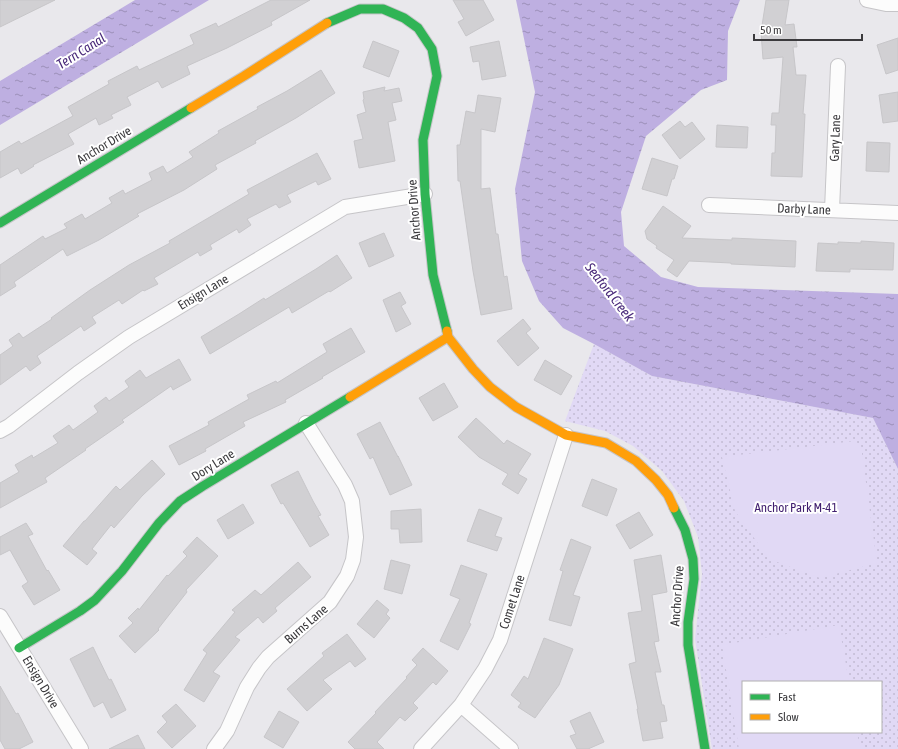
<svg xmlns="http://www.w3.org/2000/svg" width="898" height="749" font-family="'Asap Condensed',sans-serif">
<style>
.green{fill:url(#green-dots);fill-rule:evenodd}
.pitch{fill:#e1d9f5}
.water{fill:url(#water-ripples)}
.building{fill:#d1d0d3;stroke:#c7c6c9}
.lines{fill:none;stroke-linecap:round;stroke-linejoin:round}
.street-casing{stroke:#c6c5c8;stroke-width:16}
.fast-casing{stroke:#c6c5c8;stroke-width:11}
.slow-casing{stroke:#c6c5c8;stroke-width:11}
.street{stroke:#fcfcfc;stroke-width:14}
.fast{stroke:#30b455;stroke-width:9}
.slow{stroke:#ff9f0a;stroke-width:9}
.labels{text-anchor:middle;dominant-baseline:central;stroke-width:4;stroke-linejoin:round;paint-order:stroke}
.street-label{font-size:13px;fill:#3b3a3d;stroke:#fff}
.park-label{font-size:13px;fill:#411f6f;stroke:#fff}
.water-label{font-size:14px;font-style:italic;fill:#49297a;stroke:#fff}
</style>
<defs>
<pattern id="green-dots" width="8" height="8" patternUnits="userSpaceOnUse"><rect width="8" height="8" fill="#e1d9f5"/><path d="M2 2h.1M6 6h.1" fill="none" stroke="#c2bbd3" stroke-width="1.8" stroke-linecap="round"/></pattern>
<pattern id="water-ripples" width="26" height="14" patternUnits="userSpaceOnUse"><rect width="26" height="14" fill="#beafe1"/><path d="M2 4q2-2 4 0t4 0M15 11q2-2 4 0t4 0" fill="none" stroke="#9c8fb8"/></pattern>
</defs>
<rect width="100%" height="100%" fill="#e9e8ec"/>
<path class="green" d="M594,344L652,376L873,418L898,469V749H712L695,639L702,574L698,537L684,501L662,471L633,446L605,431L565,421ZM743,682H881V732H743Z"/>
<path class="pitch" d="M855,441L861,446L877,563L820,578L769,559L735,511L722,457Z
M839,625L849,682H743V732H857L860,749H739L722,645Z"/>
<path class="water" d="M135,0H209L0,125V81Z
M516,0H740L728,31L727,80L701,90L646,136L621,212L624,246L661,277L698,287L898,294V469L873,418L652,376L594,344L563,328L539,301L522,261L515,189L535,92Z"/>
<path class="building" d="M0,0H55L0,27Z
M271,0H310L271,22L272,25L227,48L187,66L190,74L162,88L158,81L127,97L131,105L111,115L113,118L99,125L96,118L68,134L74,144L33,165L34,166L21,174L18,168L0,178V152L19,141L21,144L73,116L68,107L109,84L108,81L137,66L139,70L194,44L190,35L216,23L218,27Z
M453,0H483L494,20L466,36L458,22L464,19Z
M766,0H789L785,25L794,24L797,47H793L796,75H806L803,114H805L802,177L771,176L772,153H775L776,125H771L772,113H779L783,57L763,59L761,32Z
M898,38V70L886,74L877,45Z
M373,41L399,51L389,77L363,67Z
M499,41L506,76L482,80L479,61L473,62L470,47Z
M321,70L335,93L296,118L255,141L256,143L215,165L217,169L184,190L137,214L139,216L99,240L67,256L63,249L14,282L16,286L0,296V265L43,236L45,239L67,228L64,224L82,214L85,219L112,203L109,198L123,190L125,194L152,180L149,173L163,166L167,173L193,157L189,152L219,133L218,131L258,109L257,107L287,91Z
M385,87L384,91L399,88L402,101L392,103L396,120L388,122L395,161L359,168L354,141L363,139L357,115L366,112L363,100L364,99L363,92Z
M898,92V121L883,123L879,95Z
M478,95L501,98L495,132L481,129V189L490,188L496,234H498L504,277L507,276L512,309L481,315L473,271L460,181H458L457,145H460L466,111L475,113Z
M680,121L685,127L692,122L705,139L680,159L662,135Z
M717,125L748,127L747,148L716,147Z
M867,142L890,143L889,172L866,171Z
M317,153L331,179L318,185L316,181L287,195L291,202L279,208L276,204L247,219L251,225L239,233L237,229L210,245L212,249L200,256L198,252L154,278L158,284L144,291L143,290L122,304L119,300L92,317L96,323L84,331L81,326L37,356L41,363L30,371L26,366L0,385V355L13,346L9,340L19,333L23,338L52,319L51,318L90,290L129,265L170,243L169,241L249,194L247,190Z
M652,158L678,166L674,179H672L667,196L642,189Z
M663,206L691,226L682,238L732,240V238L796,241L795,267L731,264V263L689,261L677,277L667,270L674,260L656,248L657,246L647,239L645,231Z
M384,233L394,256L369,267L359,243Z
M861,241L894,243L893,270L850,269V272L816,271L818,243L838,244V242L861,243Z
M337,255L352,278L330,292L329,291L292,313L289,307L210,354L201,337L239,314L264,298L265,300L316,269Z
M400,292L406,303L401,306L411,324L396,332L383,300Z
M523,319L531,329L526,333L539,348L518,366L497,341Z
M351,328L365,352L322,377L323,378L285,400L286,402L243,422L245,426L205,449L206,451L179,465L169,446L209,425L208,422L249,399L247,395L276,381L277,383L327,352L323,344Z
M179,359L191,380L173,390L171,386L122,420L124,422L85,449L86,450L45,478L47,482L0,508V483L19,472L15,465L32,455L33,458L58,443L53,436L69,425L73,430L98,412L94,406L106,397L109,401L129,387L125,381L140,370L146,378Z
M545,360L572,376L561,395L534,380Z
M444,383L458,407L433,421L419,398Z
M476,418L504,444L507,440L531,454L518,474L527,479L518,494L502,484L508,474L479,457L458,437Z
M380,422L398,457V456L412,485L390,495L373,457L370,459L357,434Z
M152,460L165,474L142,496L114,528L111,525L92,549L97,553L87,565L63,546L84,521H85L116,486L120,490Z
M298,471L313,501L321,515L318,516L329,535L310,547L283,503L281,504L271,485Z
M592,479L617,489L607,516L582,506Z
M243,504L254,523L228,539L217,520Z
M421,509L422,542L400,543L399,529H391V511Z
M479,509L502,518L495,536L502,538L497,551L467,541Z
M639,512L653,535L630,549L616,525Z
M26,523L33,534L28,536L47,571L48,570L60,590L34,605L22,586L28,582L10,550L0,555V537Z
M197,537L218,556L186,590L187,592L158,629L159,630L135,653L119,636L133,623L128,618L138,608L139,610L167,575L168,576L187,556L183,552Z
M571,539L591,547L573,595L580,597L571,626L549,620L563,571L560,570Z
M661,555L667,592L652,595L659,641L654,642L661,672H655L662,705H664L667,721L660,722L663,738L643,741L637,709H638L629,664L636,662L628,613L642,611L634,560Z
M391,560L410,565L402,594L384,589Z
M298,562L311,577L275,608L277,611L263,623L258,617L235,637L240,640L213,672L220,676L204,702L184,690L207,653L203,650L235,612L232,610L255,590L261,595Z
M461,565L487,574L469,623L471,624L458,650L440,641L460,599L450,595Z
M377,600L389,610L386,614L390,618L374,638L357,624Z
M347,634L366,659L355,667L350,661L323,680L332,689L307,711L287,689L324,656L322,653Z
M544,638L573,649L559,685L535,718L518,707L521,703L511,695L524,676L528,679Z
M93,647L109,680L111,679L126,710L111,718L103,702L94,707L70,659Z
M423,648L448,671L436,685L433,682L413,703L418,708L405,721L400,717L377,742L384,749H355L348,742L376,713L375,712L407,678L406,677L417,665L412,660Z
M0,686L16,714L18,713L33,742L19,749H5L0,740Z
M176,704L196,726L172,748L157,732L167,722L162,716Z
M279,711L299,722L283,748L264,737Z
M590,712L604,742L588,749H577L570,736L576,734L570,721Z
M138,735L145,749H109Z"/>
<g class="lines">
<g class="street-casing">
<path id="street" d="M867,0L886,4H898
M709,205L898,213
M832,210L838,66
M0,431L9,426L78,373L129,337L345,207L425,194
M0,616L81,749
M461,705L511,749
M214,749L227,731L247,687L259,668L268,657L330,602L347,576L353,560L356,537L352,501L345,485L306,423
M421,749L461,705L485,669L500,640L566,435"/>
</g>
<g class="fast-casing">
<path id="fast" d="M327,23L360,9H383L404,18L418,28L432,49L437,76L423,140L425,194L433,275L447,331
M0,223L191,108
M674,508L685,530L693,559L694,579L688,622V645L705,749
M19,648L80,611L95,600L122,571L159,523L180,501L203,486L350,397"/>
</g>
<g class="slow-casing">
<path id="slow" d="M191,108L244,76L327,23
M447,331L448,337L473,369L490,387L516,407L566,435L606,443L636,461L656,480L668,495L674,508
M350,397L448,337"/>
</g>
<use href="#street" class="street"/>
<use href="#fast" class="fast"/>
<use href="#slow" class="slow"/>
</g>
<g class="labels">
<g class="street-label">
<text transform="translate(835 138) rotate(-88)">Gary Lane</text>
<text transform="translate(104 145) rotate(-31)">Anchor Drive</text>
<text transform="translate(804 209) rotate(2)">Darby Lane</text>
<text transform="translate(414 210) rotate(-94)">Anchor Drive</text>
<text transform="translate(203 292) rotate(-31)">Ensign Lane</text>
<text transform="translate(213 465) rotate(-32)">Dory Lane</text>
<text transform="translate(677 596) rotate(-86)">Anchor Drive</text>
<text transform="translate(512 602) rotate(-72)">Comet Lane</text>
<text transform="translate(306 624) rotate(-41)">Burns Lane</text>
<text transform="translate(41 682) rotate(59)">Ensign Drive</text>
</g>
<g class="park-label">
<text x="796" y="507">Anchor Park M-41</text>
</g>
<g class="water-label">
<text transform="translate(81 51) rotate(-32)">Tern Canal</text>
<text transform="translate(610 292) rotate(52)">Seaford Creek</text>
</g>
</g>
<rect x="742" y="681" width="140" height="52" fill="#ffffff" stroke="#b1b0b1"/>
<rect x="750" y="694" width="20" height="6" fill="#30b455" stroke="#b1b0b1"/>
<text x="778" y="701" font-size="12" fill="#3b3a3d">Fast</text>
<rect x="750" y="714" width="20" height="6" fill="#ff9f0a" stroke="#b1b0b1"/>
<text x="778" y="721" font-size="12" fill="#3b3a3d">Slow</text>
<path d="M754 34v6h108v-6" fill="none" stroke="#3b3a3d" stroke-width="2"/>
<text x="760" y="34" font-size="12" fill="#3b3a3d" stroke="#ffffff" stroke-width="3" paint-order="stroke">50 m</text>
</svg>
